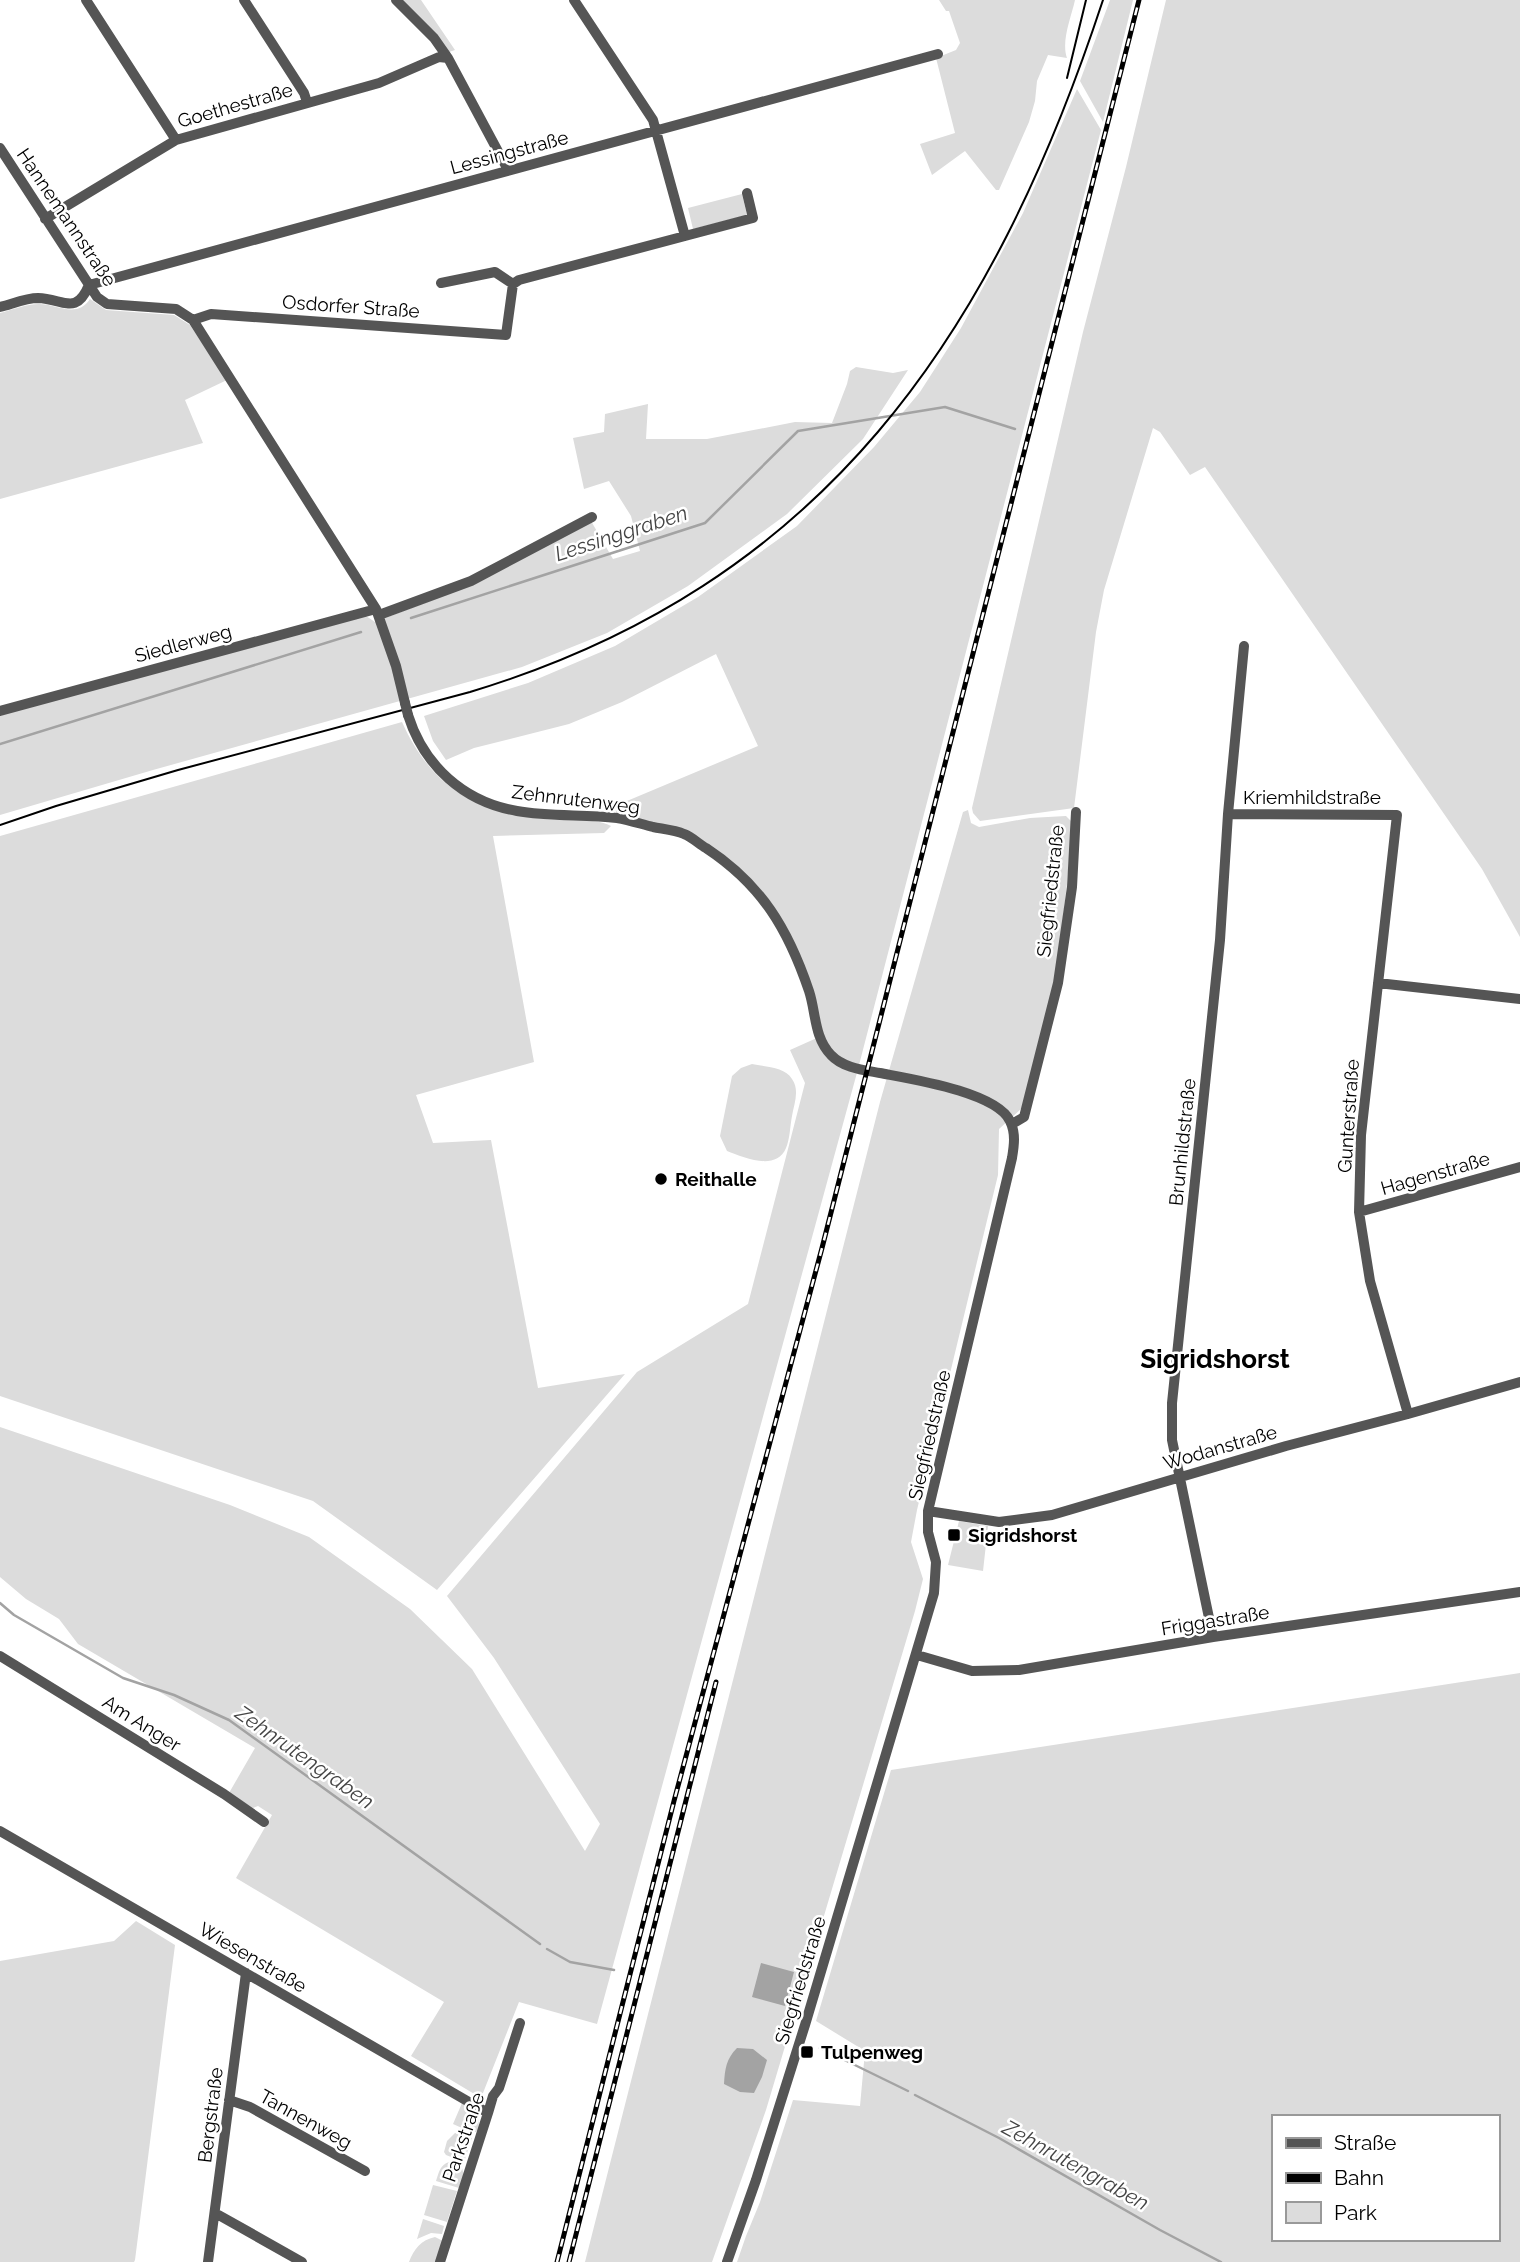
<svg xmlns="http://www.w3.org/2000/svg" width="1520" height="2262" font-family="Raleway,sans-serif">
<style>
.green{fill:#dcdcdc;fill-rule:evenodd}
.water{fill:#a3a3a3}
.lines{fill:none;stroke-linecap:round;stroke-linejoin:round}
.stream{stroke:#a3a3a3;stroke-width:2.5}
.minor{stroke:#555;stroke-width:10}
.tram{stroke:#000;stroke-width:2}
.rail-casing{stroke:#000;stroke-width:5}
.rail{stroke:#fff;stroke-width:2.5;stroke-dasharray:8;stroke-linecap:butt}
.minor-bridge{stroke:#555;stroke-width:10}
.poi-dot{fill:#000;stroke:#fff;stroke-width:2.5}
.labels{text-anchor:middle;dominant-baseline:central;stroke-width:5;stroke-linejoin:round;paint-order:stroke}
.street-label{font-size:19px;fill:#000;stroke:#fff}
.poi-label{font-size:19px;font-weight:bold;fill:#000;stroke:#fff;text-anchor:start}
.water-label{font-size:21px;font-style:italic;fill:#444;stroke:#fff}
.district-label{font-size:26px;font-weight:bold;fill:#000;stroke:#fff}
</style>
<rect width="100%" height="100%" fill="#fff"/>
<path class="green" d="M401,0H421L455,50L449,52Z
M939,0H1075C1071,18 1061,41 1067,58L1048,55L1037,81L1035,101L1029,122L999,190H996L965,151L932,175L920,144L955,133L936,58L956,50L960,43L949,11H946Z
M1110,0H1133L1103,122L1080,81Z
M1166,0H1520V937L1482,869L1205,467L1190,475L1160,432L1153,428L1104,590L1096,632L1074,808L980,821L973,813L972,808L1083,332L1126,167Z
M1077,89L1101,130L858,1069L597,2024L519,2002L481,2098L411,2056L444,2002L236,1878L272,1815L258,1806L253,1808L229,1793L255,1748L78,1644L59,1619L26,1599L0,1577V1427L230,1505L309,1537L410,1609L472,1669L585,1851L600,1824L494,1658L447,1596L637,1372L748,1304L805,1083L790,1050L819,1037L810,994L764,899L685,834L617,818L615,806L758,746L716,654L622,702L569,724L474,748L446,760L433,741L424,716L528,683L615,646L698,597L797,526L874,447L920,392L961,328L1023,213Z
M742,194L747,215L693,229L688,208Z
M90,299L106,310L174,315L190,325L227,380L185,400L203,443L0,499V313C12,310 26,304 39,304C57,304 77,319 90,299Z
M856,367L893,373L908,370L863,439L787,514L688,586L607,633L522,667L153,770L0,815V715L366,616L375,622L474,584L591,521L613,559L640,551L631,516L609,481L584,489L573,438L604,432L605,414L648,404L646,439H707L795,422L832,423L847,384L850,371Z
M402,722C434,793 483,815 558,820C574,821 597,818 611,826L604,833L493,836L534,1062L416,1095L433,1143L491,1140L538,1388L625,1374L437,1590L313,1501L0,1396V836Z
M968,810L971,823L979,827L1030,818L1066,816L1072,822L1067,884L1055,983L1022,1108L999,1129L998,1175L917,1510L911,1542L923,1579L915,1611L766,2110L712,2262H585L880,1102L963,812Z
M752,1064C765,1067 785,1067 792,1079C800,1090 794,1104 792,1116C790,1126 790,1139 786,1148C776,1172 743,1157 727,1151L720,1136L732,1076L741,1068Z
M959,1521L988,1526L983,1571L948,1565Z
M1520,1673V2262H737L746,2236L760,2202L793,2100L860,2106L865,2051L816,2021L891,1770ZM1273,2117H1497V2239H1273Z
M136,1921L175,1945L135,2260L134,2262H0V1961L114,1941Z
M462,2103L478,2115L479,2128L476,2132H471L453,2124Z
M455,2133L467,2135L472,2138L464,2162L446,2155L444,2152L447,2141Z
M449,2162L462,2168L464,2175L459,2188L436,2181C439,2172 440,2165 449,2162Z
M433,2185L457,2191L447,2222L424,2215Z
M423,2219L444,2226L442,2234L431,2233L417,2239Z
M435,2237L443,2241L436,2262H409C414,2249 421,2240 435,2237Z"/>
<path class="water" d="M761,1963L794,1972L785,2006L752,1997Z
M737,2048L753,2049L767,2060L762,2077L754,2093L740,2092L724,2084C725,2069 726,2059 737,2048Z"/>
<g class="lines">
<path class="stream" d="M411,618L705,523L798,431L945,407L1015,429
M0,744L361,632
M0,1603L14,1615L123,1678L174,1695L229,1720L540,1944
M547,1949L570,1962L614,1970
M820,2048L908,2091
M915,2095L999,2138L1160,2230L1221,2262"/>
<path class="minor" d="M86,0L176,140
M244,0L304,93L307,102
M396,0L434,38L448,58L508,170
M574,0L653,120L685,236L753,218L747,193
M0,148L97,297L107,304L176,309L193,320L376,609L396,666L405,703
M45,219L176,140L379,83L439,57L448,58
M441,283L495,272L513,284
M89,285C372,208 655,130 938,54
M0,307C12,304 26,298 38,298C64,299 76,316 89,285
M193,320L211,314L506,335L513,284L519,280L685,236
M379,615L471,581L592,517
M0,711L376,609
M408,715C424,766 464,802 517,811C550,817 584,814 617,818C629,820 641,824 653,827C663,829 675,830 684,834C692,837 699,844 706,848C762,885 788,929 809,991C816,1012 814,1038 831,1055C843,1068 864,1070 880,1073C911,1079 996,1092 1010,1121C1016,1133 1014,1146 1012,1158L928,1511V1532L936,1562L934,1593L805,2025L756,2180L727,2262
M1228,814L1397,815L1361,1135L1359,1212L1370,1281L1408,1414
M1378,983L1520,999
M1012,1124L1024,1117L1058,983L1072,887L1076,812
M1359,1212L1520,1167
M928,1511L999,1522L1052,1515L1286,1446L1408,1414L1520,1382
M1213,1637L1172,1440V1403L1220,940L1228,814L1244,646
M917,1655L972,1671L1019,1670L1213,1637L1520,1592
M0,1656L224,1794L264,1822
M0,1831L488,2113
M229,2100L250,2107L365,2171
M215,2213L302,2262
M208,2262L246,1973
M440,2262L488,2113L493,2096L499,2088L520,2023"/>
<path class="tram" d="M1067,78L1086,0
M0,825L56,806L178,770L470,692C824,585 992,337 1103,0"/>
<g class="rail-casing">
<path id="rail" d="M557,2262L674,1801L822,1248L1139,0
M569,2262L716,1682"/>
</g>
<use href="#rail" class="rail"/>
<path class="minor-bridge" d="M405,703L408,715"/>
</g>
<g class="poi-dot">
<circle cx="661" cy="1179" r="7"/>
<rect x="947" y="1528" width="14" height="14" rx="3.5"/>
<rect x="800" y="2045" width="14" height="14" rx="3.5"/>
</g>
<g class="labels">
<g class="street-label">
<text transform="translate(235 105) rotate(-16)">Goethestraße</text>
<text transform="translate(509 152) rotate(-15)">Lessingstraße</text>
<text transform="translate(67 217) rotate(56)">Hannemannstraße</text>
<text transform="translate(351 306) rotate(4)">Osdorfer Straße</text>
<text transform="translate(183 643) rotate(-15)">Siedlerweg</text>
<text x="1312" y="797">Kriemhildstraße</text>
<text transform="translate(576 799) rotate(7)">Zehnrutenweg</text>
<text transform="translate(1050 891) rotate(-84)">Siegfriedstraße</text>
<text transform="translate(1348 1116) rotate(-86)">Gunterstraße</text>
<text transform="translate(1182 1142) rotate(-84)">Brunhildstraße</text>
<text transform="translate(1435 1173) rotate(-16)">Hagenstraße</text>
<text transform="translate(929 1435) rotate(-77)">Siegfriedstraße</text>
<text transform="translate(1220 1447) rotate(-16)">Wodanstraße</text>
<text transform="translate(1215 1620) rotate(-9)">Friggastraße</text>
<text transform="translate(142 1723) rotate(32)">Am Anger</text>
<text transform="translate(253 1957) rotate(30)">Wiesenstraße</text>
<text transform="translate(800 1980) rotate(-73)">Siegfriedstraße</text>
<text transform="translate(210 2115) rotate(-83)">Bergstraße</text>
<text transform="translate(306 2119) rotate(29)">Tannenweg</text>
<text transform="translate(463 2137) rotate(-71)">Parkstraße</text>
</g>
<g class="poi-label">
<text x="675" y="1179">Reithalle</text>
<text x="968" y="1535">Sigridshorst</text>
<text x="821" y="2052">Tulpenweg</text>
</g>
<g class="water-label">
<text transform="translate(621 533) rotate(-18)">Lessinggraben</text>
<text transform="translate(305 1757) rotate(35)">Zehnrutengraben</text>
<text transform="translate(1076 2165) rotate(29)">Zehnrutengraben</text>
</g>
<g class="district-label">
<text x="1215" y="1359">Sigridshorst</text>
</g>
</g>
<rect x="1272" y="2115" width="228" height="126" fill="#ffffff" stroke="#999999" stroke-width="2"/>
<rect x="1286" y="2138" width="35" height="10" fill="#555555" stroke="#999999" stroke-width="2"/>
<text x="1334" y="2150" font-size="21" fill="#000000">Straße</text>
<rect x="1286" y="2173" width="35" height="10" fill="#000000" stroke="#999999" stroke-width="2"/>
<text x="1334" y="2185" font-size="21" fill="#000000">Bahn</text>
<rect x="1286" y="2202" width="35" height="21" fill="#dcdcdc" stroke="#999999" stroke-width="2"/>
<text x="1334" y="2220" font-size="21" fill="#000000">Park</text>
</svg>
